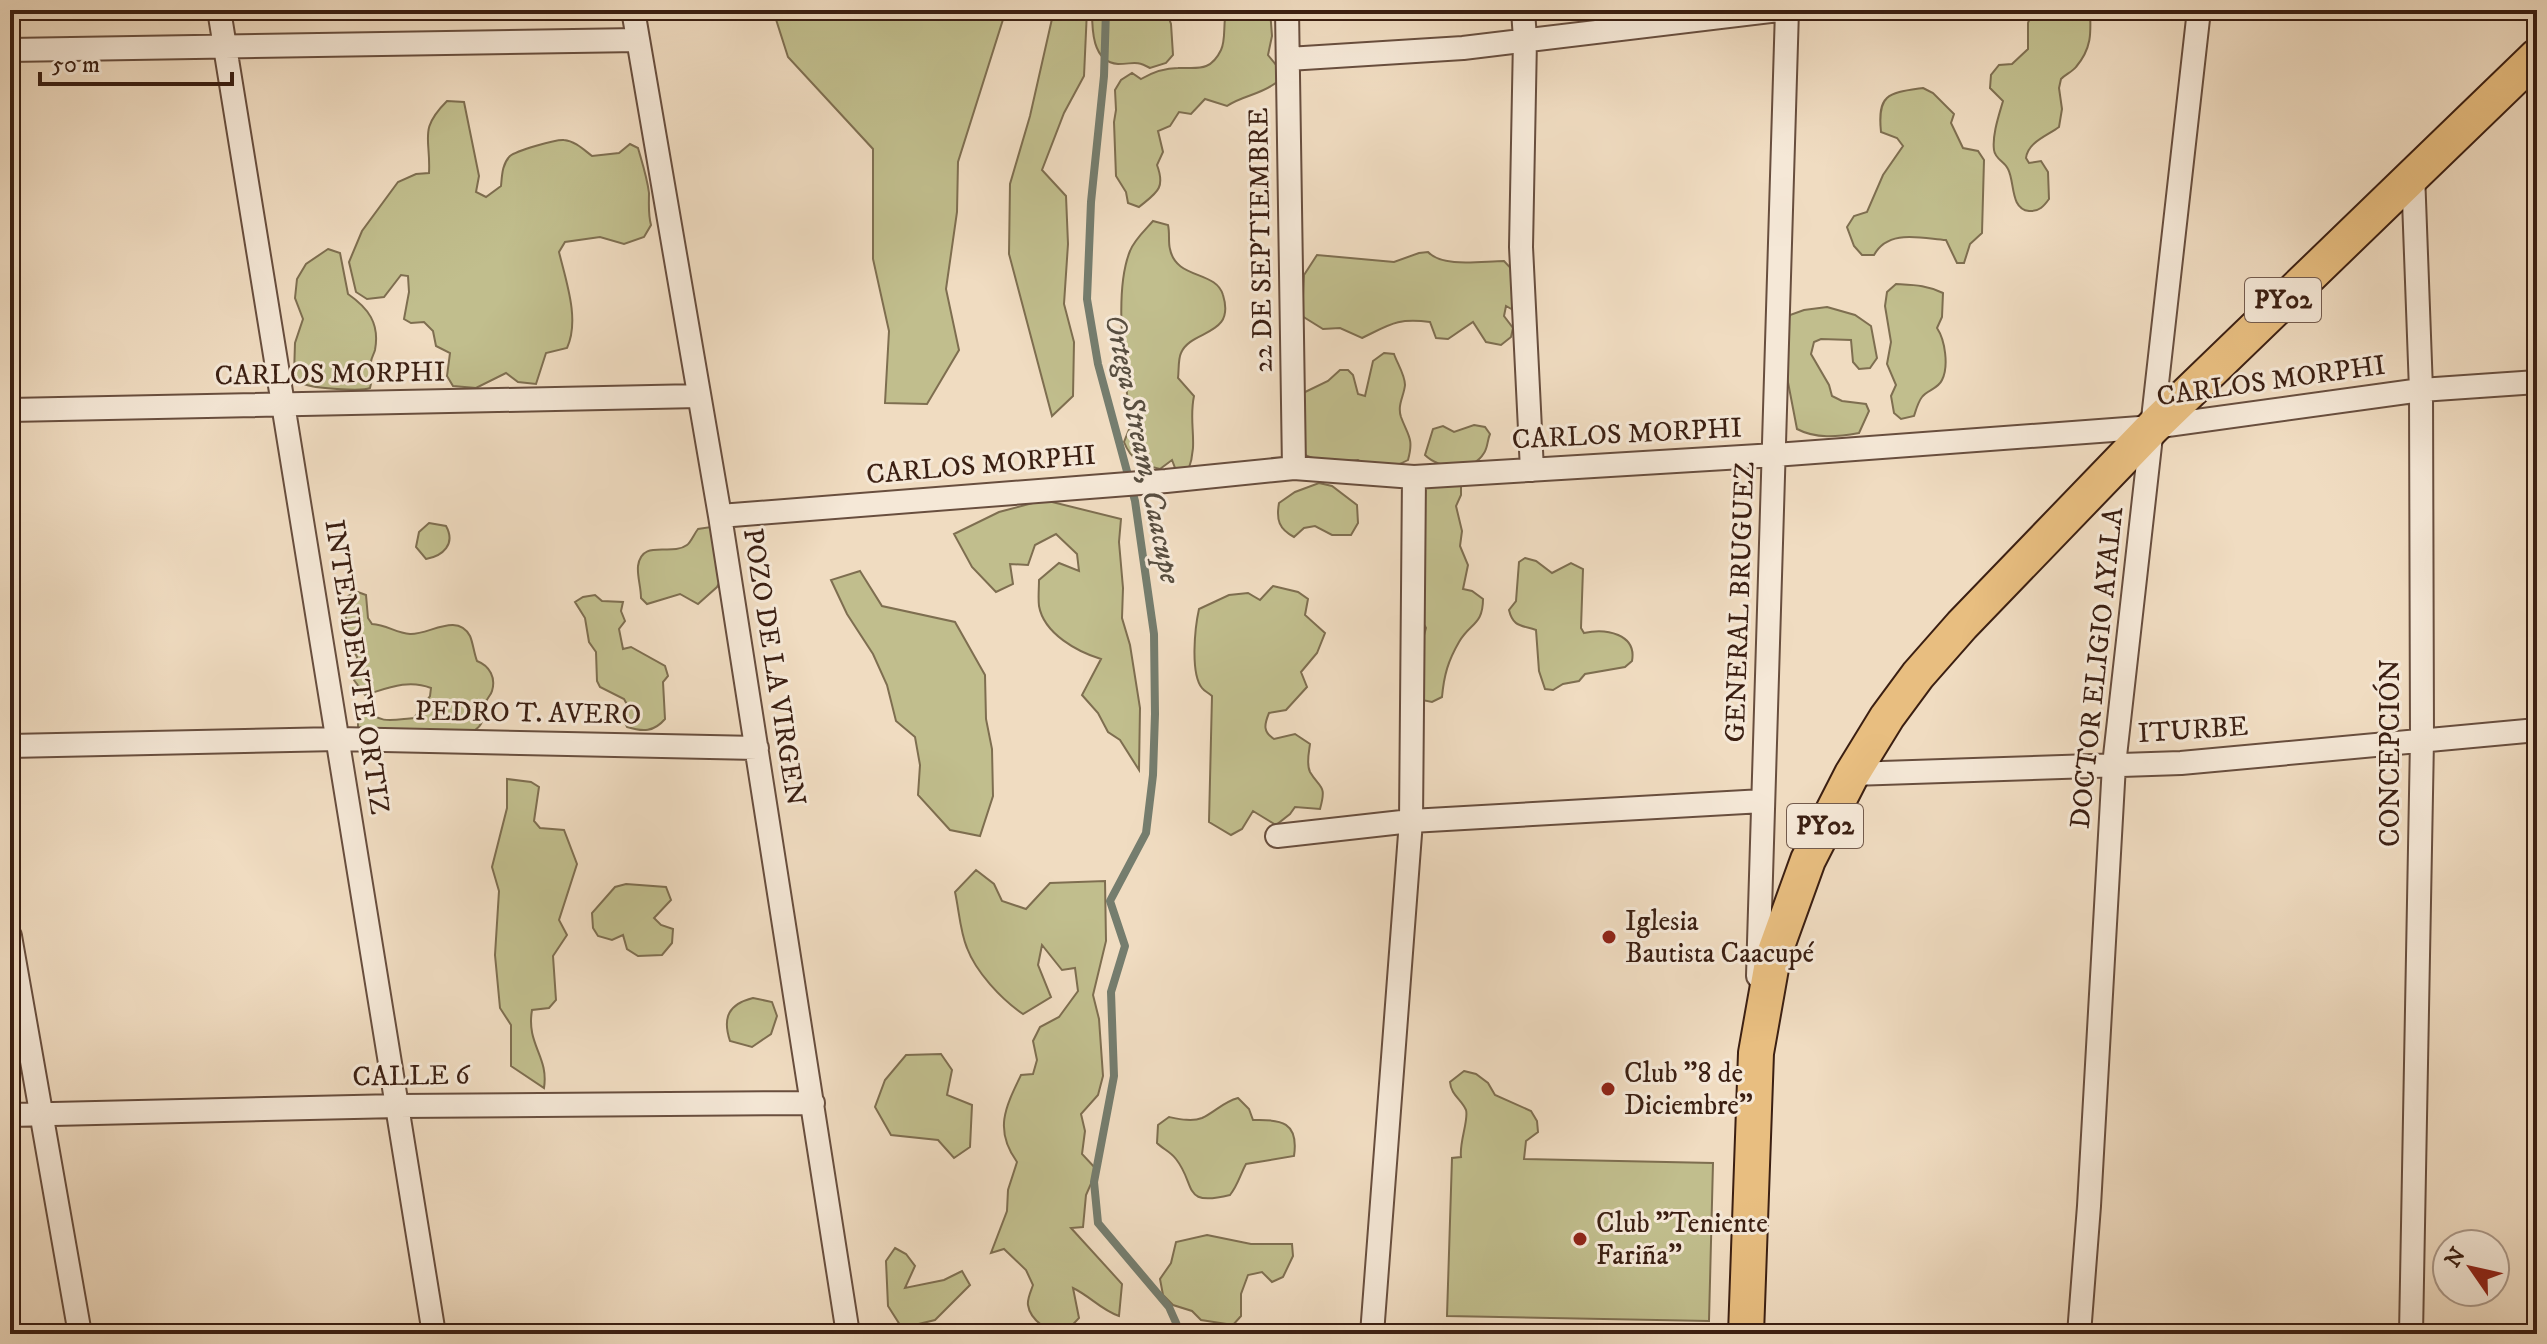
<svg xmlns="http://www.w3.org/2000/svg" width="2547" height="1344" font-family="'IM FELL DW Pica',serif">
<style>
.green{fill:#c1be8d;stroke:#7e6e50;stroke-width:2}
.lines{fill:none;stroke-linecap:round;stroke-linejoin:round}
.stream{stroke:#757d6e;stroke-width:8}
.street-casing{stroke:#684e3e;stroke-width:26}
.primary-casing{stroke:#3b1f12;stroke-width:38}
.street{stroke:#f5e8d7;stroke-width:22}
.primary{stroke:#e8be80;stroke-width:34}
.poi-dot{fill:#8f2418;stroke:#f5e8d7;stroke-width:3}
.labels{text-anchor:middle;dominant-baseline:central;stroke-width:6;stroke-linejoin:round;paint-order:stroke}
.shield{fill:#f5e8d7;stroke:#735b4d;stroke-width:2}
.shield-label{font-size:26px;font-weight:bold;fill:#3b1f12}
.street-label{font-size:28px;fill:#3b1f12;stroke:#f5e8d7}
.poi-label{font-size:28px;fill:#3b1f12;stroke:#f5e8d7;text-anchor:start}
.water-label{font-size:30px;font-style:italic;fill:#584e40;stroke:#f5e8d7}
</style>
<rect width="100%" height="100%" fill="#f0dcc1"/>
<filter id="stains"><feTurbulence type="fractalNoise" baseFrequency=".0025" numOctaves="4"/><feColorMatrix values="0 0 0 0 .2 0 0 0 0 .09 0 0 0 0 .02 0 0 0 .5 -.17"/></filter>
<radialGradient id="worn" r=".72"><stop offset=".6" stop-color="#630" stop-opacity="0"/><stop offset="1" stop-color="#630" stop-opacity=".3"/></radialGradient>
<path class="green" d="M773,10H1006L958,162L957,212L946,289L959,350L927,404L885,403L889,331L873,259V149L788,57Z
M1054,10H1087L1084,76L1064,113L1042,170L1066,196L1068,244L1064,304L1074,342L1073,396L1052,416L1009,254L1010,184L1030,116Z
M1092,10H1166L1171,24L1173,55L1166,63L1150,68C1135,60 1134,64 1118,64C1092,62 1092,29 1092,10Z
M1229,10H1270L1272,36L1268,55L1276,65L1277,82C1261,95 1243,95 1227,106L1205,99L1191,114L1179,112L1170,126L1158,131L1163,152L1157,165C1166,189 1156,193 1139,207L1128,203L1126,192L1116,176L1114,122L1116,110L1115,90L1121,80L1132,73L1141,79C1153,72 1164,68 1178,68C1196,67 1210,73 1221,50C1226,40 1223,24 1226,12Z
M2033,10H2090C2091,33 2092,48 2076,67C2072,72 2066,74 2061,79L2059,88L2062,109L2059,127C2047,136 2028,142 2026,158L2029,163L2041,161L2048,172L2049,199C2044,206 2039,212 2029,211C2010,209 2015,182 2008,169C2004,161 1995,159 1994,150C1992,135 1999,115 2003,101L1990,88L1991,75L1999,65L2012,64L2028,49V23Z
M1923,88L1933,93L1954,114L1951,123L1963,148L1978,151L1984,160L1982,233L1970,244L1964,263H1957L1946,240C1920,238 1888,229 1874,255H1862L1854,246L1847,227L1854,216L1867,212L1883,175L1903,146L1897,138L1881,132C1877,93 1889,93 1923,88Z
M447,101L464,102L479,176L476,192L486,197L501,186C502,176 502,164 510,156C516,151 556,139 564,140C575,141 584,150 592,156L619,153L630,144L638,148C642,162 647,177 649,193C649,204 648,214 651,225L644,237L624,244L600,237L565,242L559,252C566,281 580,320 567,348L546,353L536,384L518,382L506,373L476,388L453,386L447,376L450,353L436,346L433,331L424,322L411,323L404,319L409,292L408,276L401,275L384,297L367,299L356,292L349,262L362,231L398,182L416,174L429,173C431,138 418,130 447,101Z
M1153,221L1168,225C1170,233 1168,242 1170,249C1176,280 1216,270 1223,295C1236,337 1191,329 1181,353C1178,359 1179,371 1178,378L1194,396C1188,424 1199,442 1188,471L1177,473L1172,460L1160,469C1142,465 1131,460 1124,442L1130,427C1127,379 1112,295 1130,251C1134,240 1146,229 1153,221Z
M328,249L340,253L348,294C368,308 380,323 375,350C374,354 371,358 371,362C372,373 373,377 370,388C361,392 313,388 304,384C299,382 297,378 294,375L295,343L303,319L295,298L297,279L306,264Z
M1428,252C1443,268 1482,261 1504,261L1520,278L1515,311L1506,306L1504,316L1513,328L1511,337L1501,345L1486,342L1473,322L1448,339L1436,338L1430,322C1397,318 1391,324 1362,338L1340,328L1323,329L1302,316L1304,275L1317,255L1394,262L1419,253Z
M1896,284C1914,285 1927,285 1943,293L1942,317L1937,328C1945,340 1949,366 1942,380C1938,389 1927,390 1922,397C1918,402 1916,410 1914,416L1901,419L1894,413L1891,396L1896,385L1887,364L1891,342L1885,306L1887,292Z
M1827,307L1855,315L1871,326L1877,358L1870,368L1859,369L1853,362L1851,340L1821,339L1814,342L1811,354L1829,385L1832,396L1842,401L1866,404L1869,411L1859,433C1837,437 1816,439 1797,429L1787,377C1778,361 1784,331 1790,315L1804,310Z
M1384,353L1394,354C1397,363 1405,375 1405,385C1404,396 1397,405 1401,417C1408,436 1414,438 1408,460C1392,469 1373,471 1358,460C1337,462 1320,464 1300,452L1301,394L1328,381L1340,370H1348L1353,375L1358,394L1365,396L1373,361Z
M1474,425L1485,427L1490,434C1487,441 1488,447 1484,453C1472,473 1439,469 1425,455L1433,429L1443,426L1454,432Z
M1461,479V495L1456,506L1462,531L1460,546L1468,565L1463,589L1472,591L1483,599C1483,625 1470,623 1459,642C1448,661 1444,675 1442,697L1432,702L1422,700L1421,646L1426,628L1422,621L1417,517L1425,492L1424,484Z
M1319,483L1332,486L1357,505L1358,523L1351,535H1332L1315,526L1304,528L1294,537C1279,529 1276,520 1279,503L1295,492Z
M1044,500L1121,519L1119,542L1123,588L1122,618L1130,645L1140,708L1139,770L1120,740L1108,732L1098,713L1082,695L1101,659C1078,652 1044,634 1039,606C1038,598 1039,589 1039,580L1059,563L1079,571L1077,554L1056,534L1035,545L1028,565L1010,564L1013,584L996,592L972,567L954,534L999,512Z
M429,523L446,526C456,544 443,556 426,559L416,547L419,532Z
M711,527L728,567L717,587L698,604L680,594L647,604L641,598C641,587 637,576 638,566C642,538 671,557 687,545C691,542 694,534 698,529Z
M1525,558L1536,561L1552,573L1571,563L1583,569L1581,628L1584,633C1606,628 1637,634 1632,661L1625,667L1585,674L1579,681L1563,684L1553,690L1545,689L1539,671L1536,630C1521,625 1513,627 1509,610L1516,601L1519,562Z
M860,571L882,606L955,622L985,675L986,719L992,749L993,796L980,836L950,830L918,795L920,765L915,737L896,721L887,685L873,654L847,614L831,580Z
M1273,586L1298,592L1308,599L1305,615L1325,633L1317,653L1301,672L1307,687L1286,710L1269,713C1264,725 1263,732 1274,739L1295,734L1310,744C1309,752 1306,764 1310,772C1320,789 1327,784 1320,809L1295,807L1290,814L1276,825L1253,811L1242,829L1231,835L1209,822L1212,696C1209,693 1204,691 1202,688C1190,673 1195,627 1199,609L1229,595L1248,593L1260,600Z
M355,591L366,595L368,618L372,624C387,625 396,633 410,634C429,635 457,612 470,636C473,643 474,653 477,661C490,666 496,678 492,691C491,695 487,698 486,702C482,713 486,723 475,730C457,742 386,733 362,732L358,727V712L361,709L368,708C378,726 397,719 414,718L430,696L431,688C408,679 388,688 365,695L354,680L357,657C347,641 344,616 347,597Z
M595,595L602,601L623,602L621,611L625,621L619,629L623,649L631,647L665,666L668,676L663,682L665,719C654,732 643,732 627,727L623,718L629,708L624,699L600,687L597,681L596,652L589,642L585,618L575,602L583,597Z
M507,779L531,782L539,787L534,821L540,828L564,830L577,864L559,920L567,935L553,956L556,1000L549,1008L532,1010C526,1045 549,1056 544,1088L511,1066V1025L500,1008L495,955L499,891L492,867L507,808Z
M976,870L994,884L1002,901L1026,909L1050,883L1105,881L1106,941L1093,995L1099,1019L1103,1076L1098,1095L1081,1114L1085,1131L1082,1154L1097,1170L1086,1195L1083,1227L1071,1228L1122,1284L1119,1316C1101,1310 1090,1296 1073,1288L1079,1318L1064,1334C1050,1334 1030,1320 1028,1305C1027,1299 1031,1291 1033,1285L1026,1270L1004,1249L991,1253L1007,1211L1008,1190L1017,1162C994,1130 1005,1108 1021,1075L1033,1074L1037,1060L1033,1041L1040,1027L1059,1017L1078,991L1075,968L1062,970L1042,945L1038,965L1051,997L1023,1014C1001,999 976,972 967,948C960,931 959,910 955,892Z
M626,884L666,887L671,900L654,918L661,925L673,929L672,943L662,955L638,956L627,949L623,935L612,940L598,936L593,928L592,913L615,887Z
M753,998L772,1002L777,1016L771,1034L752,1047L730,1041C722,1017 729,1004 753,998Z
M941,1054L952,1070L947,1095L972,1105L970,1147L954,1158L938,1140L891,1135L875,1107L885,1080L906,1055Z
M1464,1071L1476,1074L1488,1083L1495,1095L1531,1111L1537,1121L1538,1132L1526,1141L1524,1159L1713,1163L1709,1321L1447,1316L1452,1158L1461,1157C1459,1143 1469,1119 1466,1110C1461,1099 1451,1095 1450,1082Z
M1238,1098L1249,1109L1253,1120C1281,1119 1299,1122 1294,1156L1246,1164C1240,1175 1238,1185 1230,1195C1181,1207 1197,1186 1176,1159C1171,1152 1163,1149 1157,1143L1158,1125L1169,1117C1179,1119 1192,1122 1202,1118C1215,1112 1223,1102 1238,1098Z
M1207,1235L1251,1244H1292L1293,1256L1283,1277L1272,1282L1262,1272L1248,1275L1241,1294V1316L1233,1325L1201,1320L1192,1311L1173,1305L1163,1295L1160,1279L1171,1263L1176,1242Z
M895,1248L906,1254L915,1266L905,1288L944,1280L962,1271L970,1285L935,1320L902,1328L888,1306L886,1261Z"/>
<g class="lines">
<path class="stream" d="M1106,10L1104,76L1091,202L1087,299L1098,364L1135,501L1154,634L1155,714L1153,775L1146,833L1110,901L1125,946L1111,992L1114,1076L1094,1182L1098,1223L1169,1307L1181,1334"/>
<g class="street-casing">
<path id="street" d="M219,10L434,1334
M633,10L720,516L848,1334
M1287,10L1294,468
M1523,10L1525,39L1521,247L1532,470
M10,50L638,40
M1288,59L1463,48L1780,10
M10,410L699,396
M720,516L1166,481L1294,468L1414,477L1775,455L2153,427L2421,390L2537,382
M10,746L338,739L757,748
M1852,774L2181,763L2537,730
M1277,836L1411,821L1763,801
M10,936L80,1334
M1758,976L1787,10
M10,1115L398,1106L813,1103
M1372,1334L1411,821L1414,477
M2079,1334L2089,1206L2114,765L2199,10
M2411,1334L2422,740L2421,390L2413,173"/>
</g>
<g class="primary-casing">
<path id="primary" d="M1746,1334L1756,1053L1773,957L1808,860L1852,774L1887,717L1918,675L1962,625L2153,427L2537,56"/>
</g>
<use href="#street" class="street"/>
<use href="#primary" class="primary"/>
</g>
<g class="poi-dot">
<circle cx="1609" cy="937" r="8"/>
<circle cx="1608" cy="1089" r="8"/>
<circle cx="1580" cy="1239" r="8"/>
</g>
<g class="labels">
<g class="shield">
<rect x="2245" y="278" width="76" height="44" rx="6"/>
<rect x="1787" y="804" width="76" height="44" rx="6"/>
</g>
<g class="shield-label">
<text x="2283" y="300">PY02</text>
<text x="1825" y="826">PY02</text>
</g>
<g class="street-label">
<text transform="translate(1261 240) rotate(-91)">22 DE SEPTIEMBRE</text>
<text transform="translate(330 374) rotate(-1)">CARLOS MORPHI</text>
<text transform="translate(2271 381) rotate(-8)">CARLOS MORPHI</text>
<text transform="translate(1627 434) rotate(-3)">CARLOS MORPHI</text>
<text transform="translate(981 465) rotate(-5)">CARLOS MORPHI</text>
<text transform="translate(1740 602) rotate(-88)">GENERAL BRUGUEZ</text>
<text transform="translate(357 667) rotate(81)">INTENDENTE ORTIZ</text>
<text transform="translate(774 667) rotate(81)">POZO DE LA VIRGEN</text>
<text transform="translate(2097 668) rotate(-84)">DOCTOR ELIGIO AYALA</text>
<text transform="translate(528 713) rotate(1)">PEDRO T. AVERO</text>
<text transform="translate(2193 730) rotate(-4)">ITURBE</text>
<text transform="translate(2390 753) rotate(-90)">CONCEPCIÓN</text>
<text transform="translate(411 1076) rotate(-1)">CALLE 6</text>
</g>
<g class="poi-label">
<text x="1625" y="921">Iglesia<tspan x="1625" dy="32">Bautista Caacupé</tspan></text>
<text x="1624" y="1073">Club "8 de<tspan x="1624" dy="32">Diciembre"</tspan></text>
<text x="1596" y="1223">Club "Teniente<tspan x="1596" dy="32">Fariña"</tspan></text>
</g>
<g class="water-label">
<text transform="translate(1142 449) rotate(78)">Ortega Stream, Caacupe</text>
</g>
</g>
<rect width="2547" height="1344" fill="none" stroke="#f0dcc1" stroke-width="40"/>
<rect x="12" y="12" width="2523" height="1320" fill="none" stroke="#3b1f12" stroke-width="4"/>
<rect x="20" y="20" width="2507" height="1304" fill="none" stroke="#3b1f12" stroke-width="2"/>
<g transform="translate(2471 1268) rotate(304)"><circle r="38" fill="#f5e8d7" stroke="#ab9888" stroke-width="2"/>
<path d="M0-6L14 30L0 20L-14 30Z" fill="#8f2418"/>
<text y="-12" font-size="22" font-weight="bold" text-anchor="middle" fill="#3b1f12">N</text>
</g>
<path d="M40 72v12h192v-12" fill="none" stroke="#3b1f12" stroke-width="4"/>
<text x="52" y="72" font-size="24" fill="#3b1f12" stroke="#f5e8d7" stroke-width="6" paint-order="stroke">50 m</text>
<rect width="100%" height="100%" filter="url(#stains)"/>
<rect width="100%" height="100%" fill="url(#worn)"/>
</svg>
